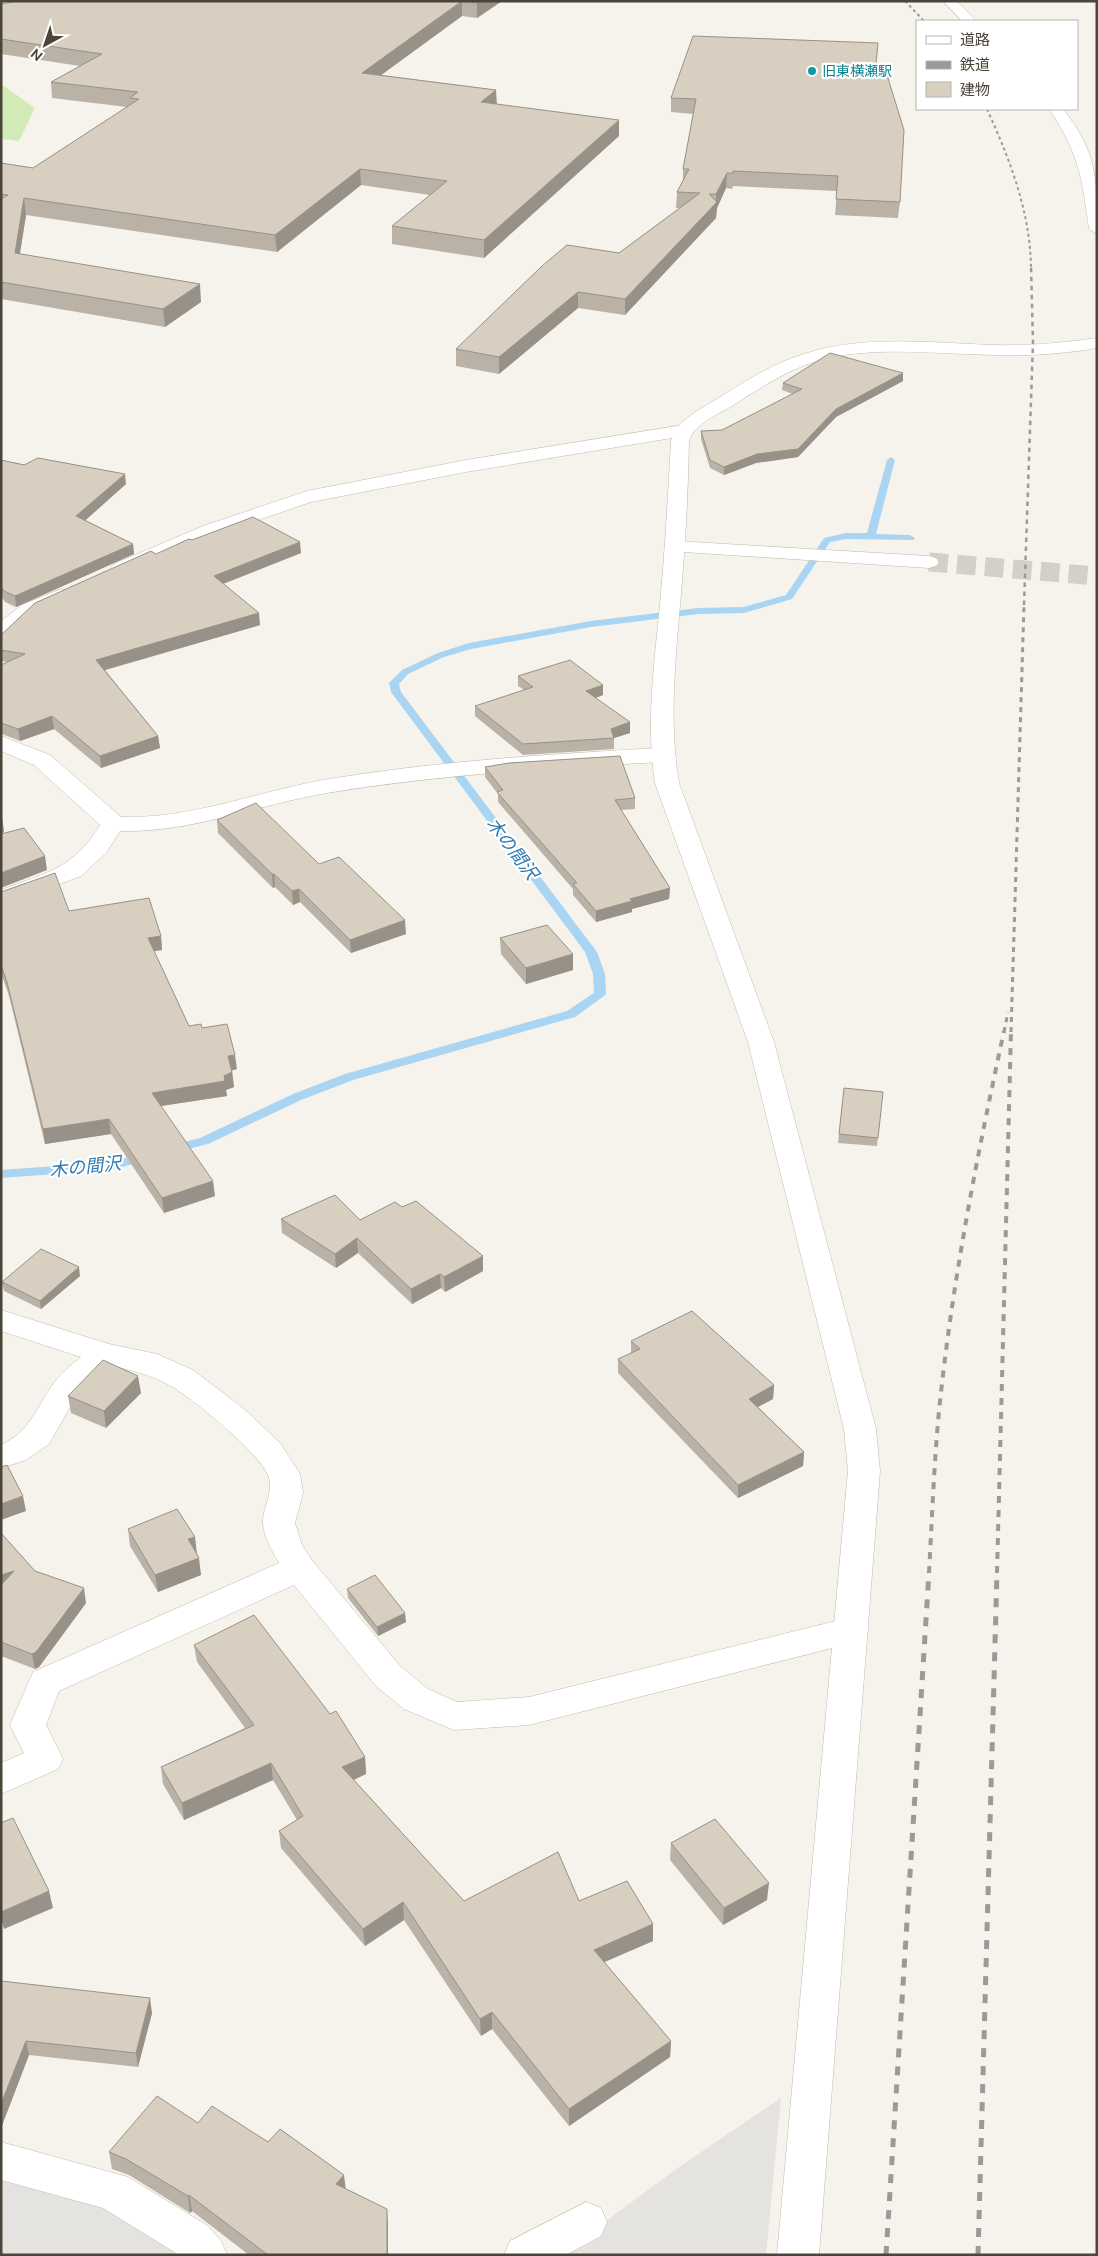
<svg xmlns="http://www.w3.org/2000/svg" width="1098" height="2256" font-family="Ubuntu,'Noto Sans JP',sans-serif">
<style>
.green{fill:#d2eab5}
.parking{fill:#e5e3e0}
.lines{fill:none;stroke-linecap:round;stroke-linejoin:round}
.stream{fill:#a9d4f2;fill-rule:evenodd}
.minor-tunnel{stroke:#d4d0c8;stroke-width:19;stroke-dasharray:19 9;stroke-linecap:butt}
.minor-casing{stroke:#c2bbae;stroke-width:1}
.tertiary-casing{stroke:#c2bbae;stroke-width:1}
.minor{fill:#fff;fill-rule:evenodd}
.tertiary{fill:#fff;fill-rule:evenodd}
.rail-far4{stroke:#9a9a9a;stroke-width:2;stroke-dasharray:3 3;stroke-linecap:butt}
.rail-far3{stroke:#9a9a9a;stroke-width:2.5;stroke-dasharray:4.5 4.5;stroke-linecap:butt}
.rail-far2{stroke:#9a9a9a;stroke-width:3;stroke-dasharray:5 5;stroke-linecap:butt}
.rail-far1{stroke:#9a9a9a;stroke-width:4;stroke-dasharray:7 7;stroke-linecap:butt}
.rail{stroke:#9a9a9a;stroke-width:5;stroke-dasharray:9 9;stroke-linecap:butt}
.wall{fill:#bab2a6}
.shaded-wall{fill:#979187}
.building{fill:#d8cfc1;stroke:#979187}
.culture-dot{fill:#0f9aa8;stroke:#fff;stroke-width:2}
.labels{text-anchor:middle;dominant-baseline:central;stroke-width:4.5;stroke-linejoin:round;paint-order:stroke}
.far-culture-label{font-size:14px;fill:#0d838f;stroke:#fff;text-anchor:start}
.water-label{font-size:18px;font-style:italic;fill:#2e7ab2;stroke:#fff}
</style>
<rect width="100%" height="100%" fill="#f6f3ec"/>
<path class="green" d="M1,84L35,108L19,141L1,139Z"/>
<path class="parking" d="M781,2098L766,2255H555L583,2238L679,2167Z
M1,2174L109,2202L188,2255H1Z"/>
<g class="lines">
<path class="stream" d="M891,457L895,460L876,534L910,535L915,538L913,540L846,539L830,542L792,599L744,613L698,614L591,627L471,649L444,657L408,674L399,684L401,692L597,952L605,974L606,994L604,996L575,1017L353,1080L301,1100L208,1144L172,1153L168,1152L166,1149L168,1146L200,1138L293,1094L345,1074L567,1011L594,993L593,974L585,952L391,692L389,683L402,670L438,653L469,643L591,621L698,608L744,607L786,595L824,538L846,533H867L887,460Z
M145,1153L151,1157L149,1160L110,1170L1,1178V1170L110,1162Z"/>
<path class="minor-tunnel" d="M929,562L1097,576"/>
<g class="minor-casing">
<path id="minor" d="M683,425L690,427L692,431L690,435L466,472L311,502L217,534L128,572L121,574L114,572L111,568L114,564L203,526L307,491L466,460Z
M675,541L929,556L936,558L939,562L936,566L929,568L668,551L665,547L668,543Z
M61,589L68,591L71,595L68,599L36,613L8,635L1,637V621L22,605Z
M1,736L50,755L121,817C193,819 258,791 329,779C439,761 550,754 661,748L669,750L672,755L669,760L661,762C549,768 437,775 327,793C256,805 192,833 120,831L106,853L81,876L1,906V890C45,873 74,869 100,825L34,765L1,751Z
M1,1310L109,1344L157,1354L193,1370L244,1409L280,1443L300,1474L303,1493L295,1523L302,1545L311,1559L400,1666L428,1689L457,1702L529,1697L852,1617L864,1621L869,1630L864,1639L852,1643L529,1725L454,1730L404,1709L376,1686L294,1585L59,1691L46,1725L63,1759L58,1769L1,1794V1763L24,1753L10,1725L33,1672L279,1563C272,1551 264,1537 263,1524C262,1507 275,1493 268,1475C259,1453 192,1397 169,1385C151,1375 132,1370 111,1366L91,1382L74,1400L49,1444L26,1460L1,1468V1445C29,1432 35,1411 51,1387C59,1375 70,1366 81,1357L1,1331Z
M1,2142L128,2177L208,2226L221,2241L227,2255H179L103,2208L1,2180Z
M586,2202L601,2208L607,2222L601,2236L566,2255H504L510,2241Z"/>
</g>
<g class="tertiary-casing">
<path id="tertiary" d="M943,1H957L976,21H962Z
M1049,109H1063C1098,153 1097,180 1097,234L1089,229C1082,178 1079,153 1049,109Z
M1097,338V348C1062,354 1029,356 994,355C938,354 879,346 823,359C790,368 760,388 732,406C717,415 695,423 689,441C688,496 685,550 680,605C675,665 669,723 679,783L774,1042L876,1429L880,1471L819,2255H777L848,1471L844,1429L748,1042L655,783C646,723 654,665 660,605C665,550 668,496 671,441C678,418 701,409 720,397C746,381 772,364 801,355C863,334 930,343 994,345C1029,346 1062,343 1097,338Z"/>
</g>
<use href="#minor" class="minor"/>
<use href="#tertiary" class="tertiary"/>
<path class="rail-far4" d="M905,1L924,21
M987,109C1010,160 1030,211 1031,267"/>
<path class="rail-far3" d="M1024,605L1033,342L1031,266"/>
<path class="rail-far2" d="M1004,1032L1008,1012
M1011,1032L1024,604"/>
<path class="rail-far1" d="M929,1573C932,1519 934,1464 939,1411C952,1283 977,1156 1004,1031
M997,1573L1011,1031"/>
<path class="rail" d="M886,2255L929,1572
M978,2255L997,1572"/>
</g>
<path class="wall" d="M17,1H502L477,18L462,16L381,75L496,90V104L619,136L484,258L392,244V226L430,195L361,185L277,252L26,215L20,254L201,302L165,327L1,299V163L33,168L127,107L52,98L51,82L80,66L1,54V4Z
M875,75L900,202L898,218L835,215L837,191L733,186L732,189L726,188L717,208L716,218L625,315L578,308L499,374L456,366V349L619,253L680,208H676L677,192L683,181V169L693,114L671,112V98Z
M903,373V381L836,417L798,457L756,463L724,475L710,468L701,439V431L722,430L793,394L782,390L783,383Z
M1,460L126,484L85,520L133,544L134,554L16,607L5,602L1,595Z
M192,540L301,553L223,584L260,625L105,670L158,736L160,748L101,768L54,729L20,741L2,734L1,735V665L7,662L1,661V635L156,554Z
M518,676L603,685V695L596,698L630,733L614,738V749L523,755L475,716V706L524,690L518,686Z
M485,767L635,798V809L621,810L670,888L669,899L632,909V912L596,922L573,895V889L498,802V794L485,777Z
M217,820L319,864L406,934L351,953L300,902L293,905L275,887L273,888L218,833Z
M1,892L161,936L162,950L154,951L189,1026L202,1028L237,1069L232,1070L234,1087L226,1090L227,1096L161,1106L215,1196L164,1213L111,1134L45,1144L9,996L1,973Z
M500,938L573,954V970L526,984L501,954Z
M844,1088L883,1092L877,1146L838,1143Z
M402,1207L483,1256V1271L445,1292L441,1288L412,1304L358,1253L336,1268L282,1233L281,1219L360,1220Z
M80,1276L41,1309L4,1291L2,1282Z
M631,1341L774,1385L773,1399L758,1407L804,1452L803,1466L738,1498L618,1373V1359L631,1354Z
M141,1393L106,1428L71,1413L68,1396Z
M128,1529L197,1554L201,1575L158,1592L130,1546Z
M1,1533L35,1571L86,1603L39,1667L35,1669L1,1656Z
M347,1589L406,1622L378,1636L348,1598Z
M194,1645L330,1714L365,1757L366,1774L354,1780L464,1901H579L653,1941L604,1962L671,2041L670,2057L569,2126L492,2029L481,2036L404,1920L365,1946L281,1848L279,1831L297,1820L273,1780L184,1820L163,1784L161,1767L245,1728L197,1662Z
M671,1843L767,1900L723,1925L670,1860Z
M1,1981L152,2013L138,2067L29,2055L1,2128Z
M198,2123L268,2142L345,2189L388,2225V2255H249L192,2211L190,2213L129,2175L112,2169L109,2152Z"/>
<path class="shaded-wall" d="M462,1V16L362,89V73Z
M480,1H502L477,18V3Z
M496,90L497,106L481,102Z
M619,120V136L484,258V240Z
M360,169L361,185L277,252L275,235Z
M727,173L726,188L717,208L716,218L625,315V299L716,203V194Z
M24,198L26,215L17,271L15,253Z
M200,284L201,302L165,327L163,309Z
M578,292V308L499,374V357Z
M903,373V381L836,417L798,457L756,463L724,475V467L836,409Z
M125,474L126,484L78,527L76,516Z
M300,542L301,553L215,587L214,576Z
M133,544L134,554L16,607L15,596Z
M259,613L260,625L98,672L96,660Z
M603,685V695L586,701V691Z
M52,716L54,729L20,741L18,729Z
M630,722V733L614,738L611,729Z
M158,736L160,748L101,768L100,756Z
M2,817L4,831L1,838V819Z
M45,856L47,870L1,888V873Z
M272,874H274L275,887L273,888Z
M670,888L669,899L632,909V912L596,922V911L630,899Z
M299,889L300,902L293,905L292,891Z
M405,920L406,934L351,953L350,940Z
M161,936L162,950L149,952L148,938Z
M573,954V970L526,984V968Z
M235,1055L237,1069L229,1071L228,1056Z
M232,1072L234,1087L226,1090L227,1096L154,1107L152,1093L224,1076Z
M109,1119L111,1134L45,1144L43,1129Z
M213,1181L215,1196L164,1213L162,1198Z
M357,1238L358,1253L336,1268L335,1254Z
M483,1256V1271L445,1292L444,1277Z
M79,1267L80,1276L41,1309L40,1301Z
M440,1274L441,1288L412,1304L411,1289Z
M138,1376L141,1393L106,1428L104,1411Z
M774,1385L773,1399L748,1412L749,1399Z
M804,1452L803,1466L738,1498V1485Z
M23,1496L26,1511L1,1520V1504Z
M195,1537L197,1554L188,1539Z
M199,1558L201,1575L158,1592L155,1575Z
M14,1571L1,1592V1575Z
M84,1588L86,1603L39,1667L35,1669L32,1654Z
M405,1613L406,1622L378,1636L377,1627Z
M365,1757L366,1774L344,1784L342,1767Z
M271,1763L273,1780L184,1820L182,1803Z
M769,1883L767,1900L723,1925L724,1908Z
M49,1891L53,1908L4,1929L1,1918V1912Z
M403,1902L404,1920L365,1946L363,1929Z
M653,1924V1941L593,1967L594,1950Z
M150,1998L152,2013L138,2067L136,2053Z
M492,2012V2029L481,2036L480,2019Z
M26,2041L29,2055L1,2128V2104Z
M671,2041L670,2057L569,2126V2109Z
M344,2175L346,2191L336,2184Z
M189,2195L192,2211L190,2213L188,2196Z
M387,2209L388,2225V2255H387Z"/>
<path class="building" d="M17,1H462L362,73L496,90L481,102L619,120L484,240L392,226L447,181L360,169L275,235L24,198L15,253L200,284L163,309L1,282V199L8,195L1,194V163L33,168L139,99L130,98L138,92L51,82L102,54L1,39V4Z
M464,1H480L477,3Z
M693,36L878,43L875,75H887L904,130L900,202L836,199L838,176L733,171V173H727L716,194H709L717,202L625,299L578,292L499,357L456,349L542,266L567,245L619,253L700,193L677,192L689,169H683L696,99L671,98Z
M830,353L903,373L836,409L798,449L757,454L724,467L710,460L701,431L722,430L802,389L783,383Z
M38,458L125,474L76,516L133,544L15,596L4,591L1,587V460L24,465Z
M253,517L300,542L214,576L259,613L96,660L158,736L100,756L52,716L18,729L1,723V665L25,654L1,650V635L35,603L151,551L156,554L189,539L192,540Z
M570,660L603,685L586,691L630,722L611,729L614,738L523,744L475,706L533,687L518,676Z
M620,756L635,798L615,800L670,888L630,899L632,901L596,911L573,884L577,883L497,792L503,790L485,767L509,763Z
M256,803L319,864L339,857L405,920L350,940L299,889L292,891L274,874H272L217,820Z
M24,828L45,856L1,873V834Z
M55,873L69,911L149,898L161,936L148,938L189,1026L201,1024L202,1028L227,1024L235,1055L228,1056L232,1072L224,1076L225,1081L152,1093L213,1181L162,1198L109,1119L43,1129L7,982L1,965V892Z
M547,925L573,954L526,968L500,938Z
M844,1088L883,1092L878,1138L839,1134Z
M335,1195L360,1220L395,1202L402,1207L416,1201L483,1256L444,1277L440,1274L411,1289L357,1238L335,1254L281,1219Z
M41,1249L79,1267L40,1301L2,1282Z
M692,1311L774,1385L749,1399L804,1452L738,1485L618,1359L640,1349L631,1341Z
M103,1360L138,1376L104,1411L68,1396Z
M7,1465L23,1496L1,1504V1467Z
M177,1509L195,1537L188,1539L199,1558L155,1575L128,1529Z
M1,1533L35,1571L84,1588L36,1652L32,1654L1,1642V1585L14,1571L1,1575Z
M375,1575L405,1613L377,1627L347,1589Z
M254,1615L330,1714L336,1711L365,1757L342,1767L464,1901L558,1852L579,1901L627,1881L653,1924L594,1950L671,2041L569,2109L492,2012L480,2019L403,1902L363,1929L279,1831L303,1816L271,1763L182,1803L161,1767L254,1725L194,1645Z
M13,1818L49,1891L1,1912V1823Z
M715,1819L769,1883L724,1908L671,1843Z
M1,1981L150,1998L136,2053L26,2041L1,2104Z
M157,2096L198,2123L212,2106L268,2142L280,2129L344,2175L336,2184L387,2209V2255H268L189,2195L188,2196L126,2159L109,2152Z"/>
<circle class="culture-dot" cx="812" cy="71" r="5"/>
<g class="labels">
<g class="far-culture-label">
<text x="822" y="71">旧東横瀬駅</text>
</g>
<g class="water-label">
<text transform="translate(513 848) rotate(53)">木の間沢</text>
<text transform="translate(85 1166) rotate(-6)">木の間沢</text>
</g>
</g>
<rect width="1098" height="2256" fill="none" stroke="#4b4439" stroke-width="5"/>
<rect x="916" y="20" width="162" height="90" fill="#ffffff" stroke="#b7b4b0"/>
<rect x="926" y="36" width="25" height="8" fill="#ffffff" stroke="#b7b4b0"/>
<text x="960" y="45" font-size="15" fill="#4b4439">道路</text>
<rect x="926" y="61" width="25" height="8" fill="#9a9a9a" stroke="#b7b4b0"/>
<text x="960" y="70" font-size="15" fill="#4b4439">鉄道</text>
<rect x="926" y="82" width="25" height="15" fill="#d8cfc1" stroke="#b7b4b0"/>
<text x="960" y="95" font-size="15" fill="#4b4439">建物</text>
<g transform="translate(45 45) rotate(220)" stroke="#ffffff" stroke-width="4" paint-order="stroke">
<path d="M0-4L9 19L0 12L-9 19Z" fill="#4b4439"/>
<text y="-8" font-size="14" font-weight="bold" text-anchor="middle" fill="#4b4439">N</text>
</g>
</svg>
